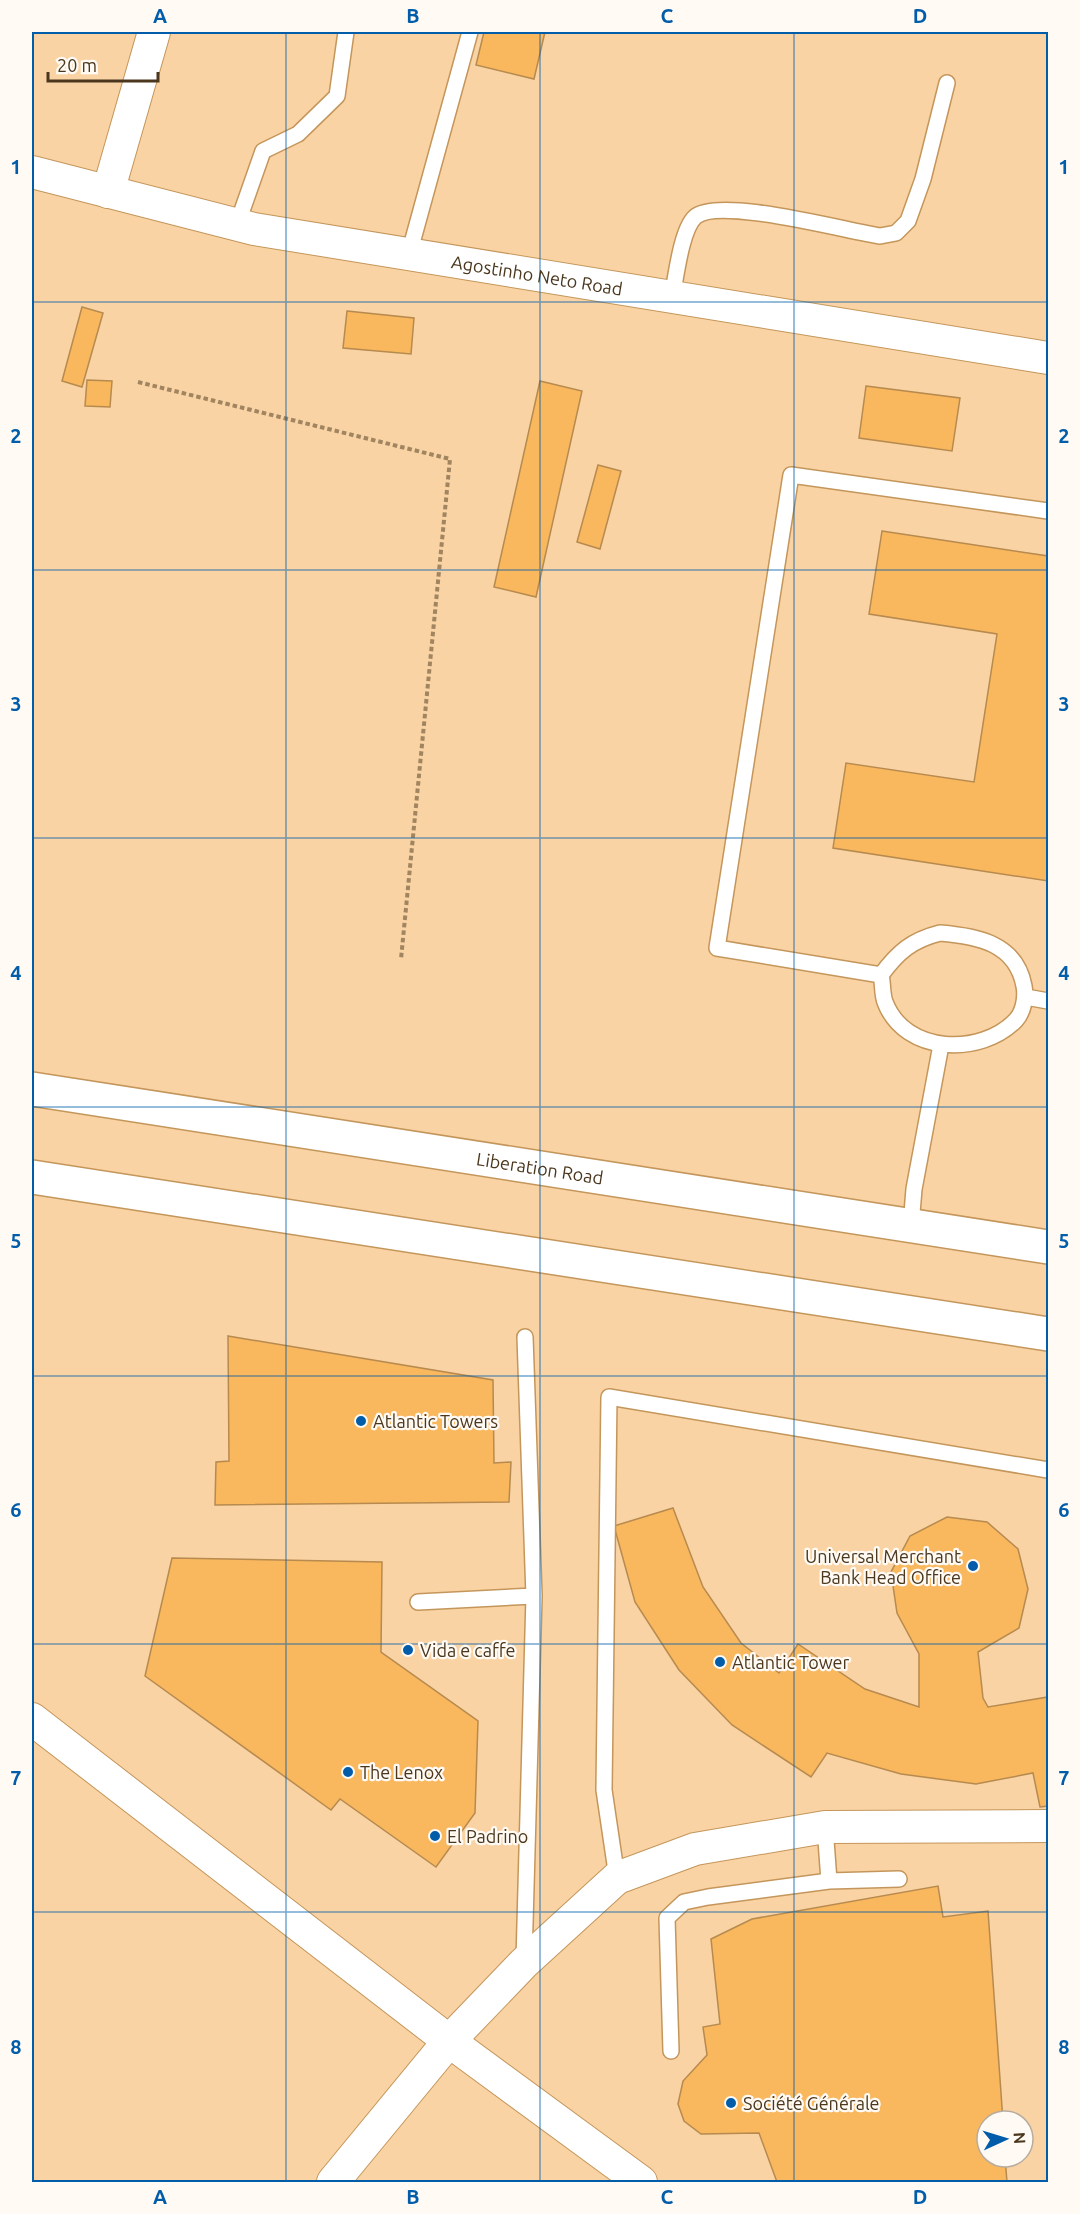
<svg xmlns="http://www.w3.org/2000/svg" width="1080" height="2214" font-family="Ubuntu,sans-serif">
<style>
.building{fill:#f9b75e;stroke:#b78a4f;stroke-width:1.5}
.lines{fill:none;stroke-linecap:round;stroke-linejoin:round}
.lane-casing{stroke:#c4965b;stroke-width:18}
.street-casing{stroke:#c4965b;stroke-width:34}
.highway-casing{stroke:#c4965b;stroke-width:36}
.path{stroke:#a18460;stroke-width:4;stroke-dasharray:4.5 3;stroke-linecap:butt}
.lane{stroke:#fff;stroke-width:15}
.street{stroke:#fff;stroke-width:32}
.highway{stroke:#fff;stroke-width:33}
.grid{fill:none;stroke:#015ca9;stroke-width:1.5;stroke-opacity:0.55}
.poi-dot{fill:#015ca9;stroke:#fffaf4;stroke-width:2}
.labels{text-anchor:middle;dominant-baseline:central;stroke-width:4.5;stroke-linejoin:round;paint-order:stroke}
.street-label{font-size:18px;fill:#4a371e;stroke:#fffaf4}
.poi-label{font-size:18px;fill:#4a371e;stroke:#fffaf4;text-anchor:start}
.neatline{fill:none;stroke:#015ca9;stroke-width:2}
.grid-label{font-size:20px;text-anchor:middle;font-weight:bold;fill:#015ca9}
</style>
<rect width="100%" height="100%" fill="#f9d3a3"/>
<path class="building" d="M484,32H545L534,79L476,65Z
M82,307L103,313L82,387L62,381Z
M347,311L414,318L411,354L343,348Z
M87,380L112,381L110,407L85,406Z
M540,381L582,391L536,597L494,587Z
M866,386L960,398L952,451L859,438Z
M598,465L621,471L600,549L577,542Z
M882,531L1048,556V881L833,848L846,763L974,782L997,634L869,614Z
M228,1336L493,1380L494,1463L511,1462L509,1502L215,1505L216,1462L229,1461Z
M673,1508L703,1587L741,1643L779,1673L798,1644L865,1689L919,1707V1654L897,1613L891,1572L910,1536L947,1517L987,1522L1018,1549L1028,1589L1019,1628L978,1652L983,1698L988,1707L1048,1697V1806L1040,1807L1033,1773L976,1784L901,1774L827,1753L811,1777L732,1725L679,1670L635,1602L614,1526Z
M172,1558L382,1562L381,1652L478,1721L475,1813L436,1867L340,1799L331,1810L145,1676Z
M938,1886L943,1917L988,1911L1003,2121H987V2157H1005L1007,2182H777L759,2133L701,2134L684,2121L678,2104L683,2081L707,2055L703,2027L720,2024L711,1939L752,1919Z"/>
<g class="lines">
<g class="lane-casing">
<path id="lane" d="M237,225L263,151L298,134L337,96L346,32
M409,254L470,32
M672,297C676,278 681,230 695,217C718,196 846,231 880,236L896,233L908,221L923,179L947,83
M940,933C977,936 1016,943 1024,986C1026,996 1024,1011 1016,1020C982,1056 905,1055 885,1002C882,994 883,983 881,975C898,952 912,940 940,933Z
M881,975L717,948L791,475L1048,511
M1026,997L1048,1001
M911,1225L914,1189L941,1045
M418,1602L534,1596
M825,1827L829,1881
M617,1878L604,1790L609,1397L1048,1470
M524,1960L534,1596L525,1337
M671,2051L667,1918L684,1902L708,1897L829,1881L899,1879"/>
</g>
<g class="street-casing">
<g id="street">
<path id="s1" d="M32,172L254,229L1048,358"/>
<path d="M108,192L154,32"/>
<path d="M32,1719L449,2041L641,2182"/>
<path d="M333,2182L449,2041L524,1963L617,1878L695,1849L825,1827L1048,1826"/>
</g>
</g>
<g class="highway-casing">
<g id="highway">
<path id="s2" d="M32,1089L1048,1247"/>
<path d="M32,1177L1048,1334"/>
</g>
</g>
<path class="path" d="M138,382L450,459L401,959"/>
<use href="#lane" class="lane"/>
<use href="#street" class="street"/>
<use href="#highway" class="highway"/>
</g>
<path class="grid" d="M286,32V2182M540,32V2182M794,32V2182M32,302H1048M32,570H1048M32,838H1048M32,1107H1048M32,1376H1048M32,1644H1048M32,1912H1048"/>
<g class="poi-dot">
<circle cx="361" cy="1421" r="6"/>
<circle cx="973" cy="1566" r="6"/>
<circle cx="408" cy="1650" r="6"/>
<circle cx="720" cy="1662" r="6"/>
<circle cx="348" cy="1772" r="6"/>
<circle cx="435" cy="1836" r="6"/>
<circle cx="731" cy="2103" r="6"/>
</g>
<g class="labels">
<g class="street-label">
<text stroke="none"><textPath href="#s1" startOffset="516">Agostinho Neto Road</textPath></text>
<text stroke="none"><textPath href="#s2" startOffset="514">Liberation Road</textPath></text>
</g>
<g class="poi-label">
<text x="373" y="1421">Atlantic Towers</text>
<text x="961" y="1556" text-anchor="end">Universal Merchant<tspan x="961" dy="21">Bank Head Office</tspan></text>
<text x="420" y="1650">Vida e caffe</text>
<text x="732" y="1662">Atlantic Tower</text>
<text x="360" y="1772">The Lenox</text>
<text x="447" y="1836">El Padrino</text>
<text x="743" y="2103">Société Générale</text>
</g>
</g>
<rect width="1080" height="2214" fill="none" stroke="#fffaf4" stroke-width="66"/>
<g transform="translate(1005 2139) rotate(86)"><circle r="28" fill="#fffaf4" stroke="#b7ac9e" stroke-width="1.5"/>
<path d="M0-4.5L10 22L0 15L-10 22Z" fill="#015ca9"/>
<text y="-9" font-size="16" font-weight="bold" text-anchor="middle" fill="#4a371e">N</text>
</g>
<path d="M48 72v9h110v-9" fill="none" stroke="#4a371e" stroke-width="3"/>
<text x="57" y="72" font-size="18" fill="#4a371e" stroke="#fffaf4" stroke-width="4.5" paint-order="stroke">20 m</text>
<rect x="33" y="33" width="1014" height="2148" class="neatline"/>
<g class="grid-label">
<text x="160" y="23">A</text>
<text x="413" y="23">B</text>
<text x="667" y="23">C</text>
<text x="920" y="23">D</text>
<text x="16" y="174">1</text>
<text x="1064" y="174">1</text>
<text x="16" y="443">2</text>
<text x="1064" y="443">2</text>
<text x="16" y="711">3</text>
<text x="1064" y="711">3</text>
<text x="16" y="980">4</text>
<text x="1064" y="980">4</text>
<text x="16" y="1248">5</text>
<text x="1064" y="1248">5</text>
<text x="16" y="1517">6</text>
<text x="1064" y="1517">6</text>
<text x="16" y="1785">7</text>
<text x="1064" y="1785">7</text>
<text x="16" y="2054">8</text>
<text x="1064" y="2054">8</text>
<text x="160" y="2204">A</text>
<text x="413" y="2204">B</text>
<text x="667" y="2204">C</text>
<text x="920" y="2204">D</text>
</g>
</svg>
